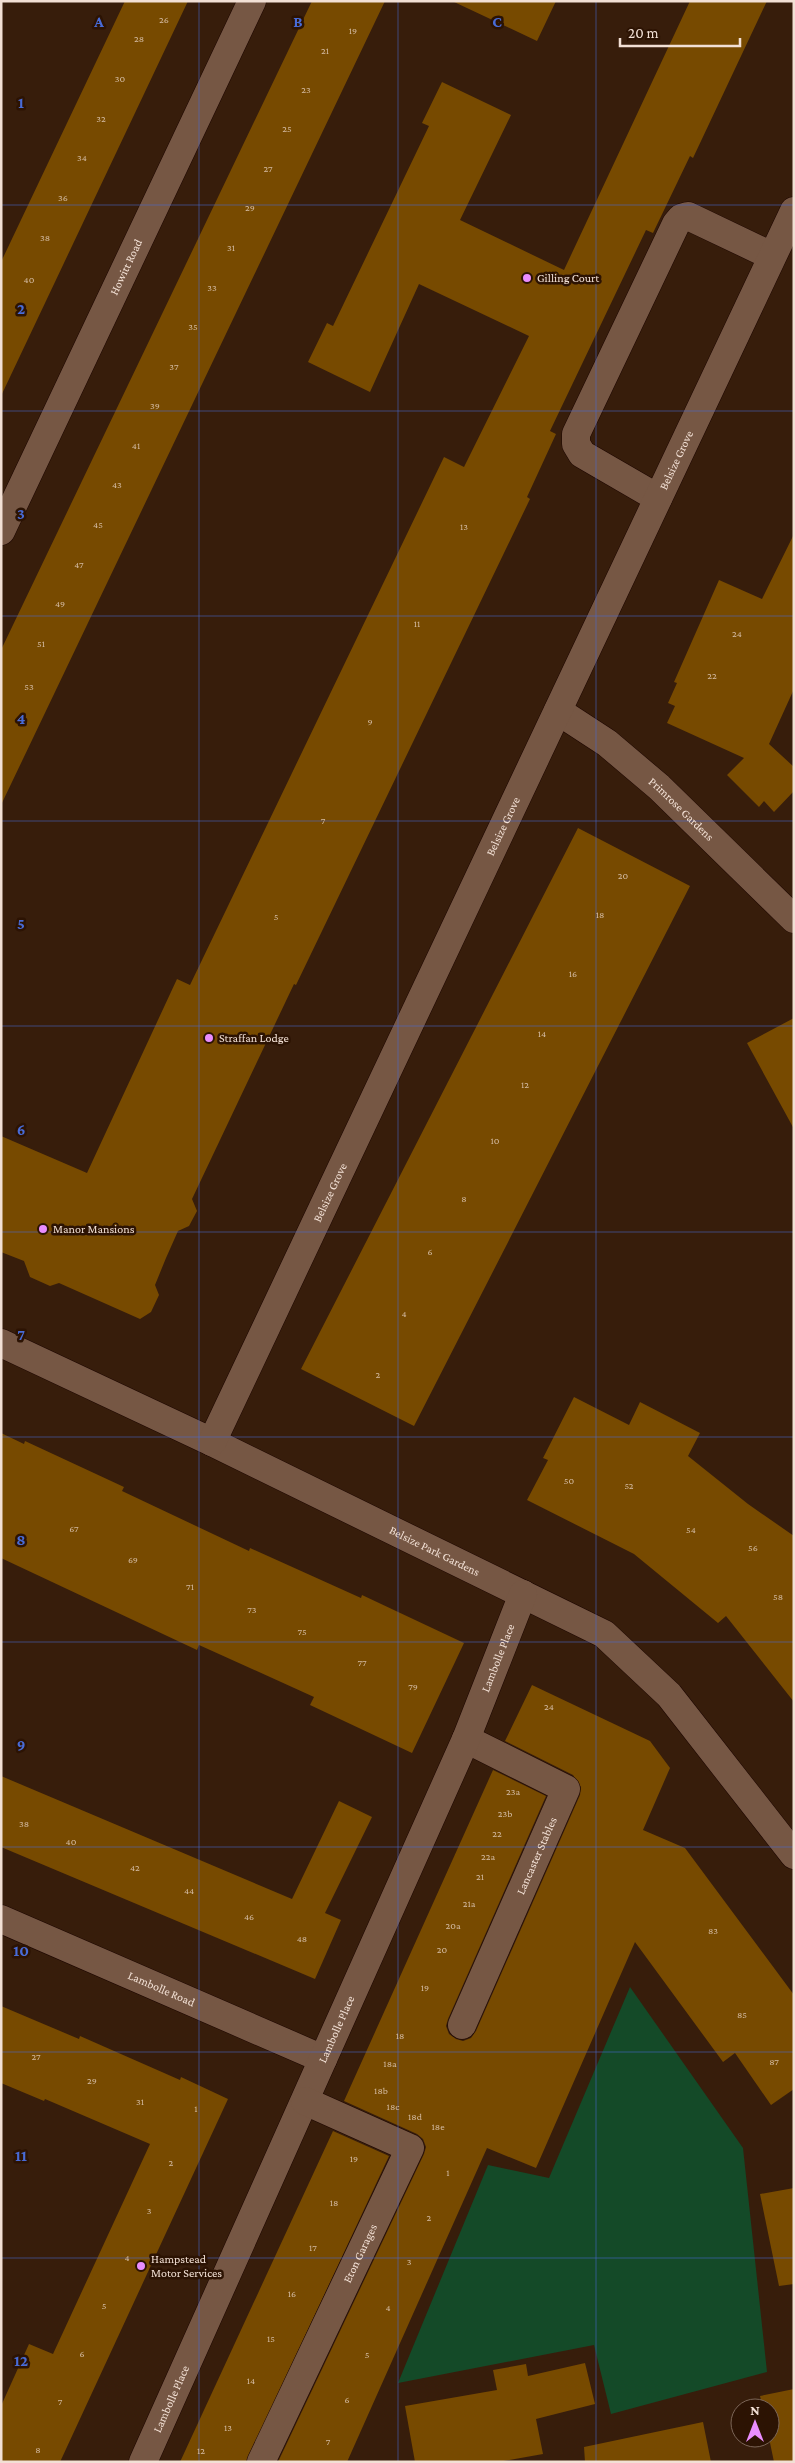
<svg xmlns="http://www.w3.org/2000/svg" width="795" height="2463" font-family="'Crimson Pro',serif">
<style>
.green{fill:#144a28}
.building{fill:#774a00}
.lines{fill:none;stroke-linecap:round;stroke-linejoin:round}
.minor-casing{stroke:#1d0600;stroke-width:29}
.minor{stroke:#765744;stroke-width:28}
.grid{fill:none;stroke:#486bd7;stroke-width:1;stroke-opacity:0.55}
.poi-dot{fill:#e98dfe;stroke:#2c1303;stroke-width:2}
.labels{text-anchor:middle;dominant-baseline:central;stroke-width:5;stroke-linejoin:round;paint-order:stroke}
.number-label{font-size:10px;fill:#d3baa0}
.street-label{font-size:12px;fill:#f2e0d5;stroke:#2c1303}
.poi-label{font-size:12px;fill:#f2e0d5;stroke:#2c1303;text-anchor:start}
.grid-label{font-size:16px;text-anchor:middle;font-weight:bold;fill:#486bd7;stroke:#2c1303;stroke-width:5;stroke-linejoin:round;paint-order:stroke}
</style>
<rect width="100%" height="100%" fill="#371d0b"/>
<path class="green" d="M630,1987L743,2148L767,2372L611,2414L594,2345L398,2383L488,2165L549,2178Z"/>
<path class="building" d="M125,1H188L1,396V262Z
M312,1H385L1,805V650Z
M452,1H556L537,41Z
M690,1H767L693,158L690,156L653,233L646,230L550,431L556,434L527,497L530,499L296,985L294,984L192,1199L197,1211L189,1226L178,1231L166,1258L155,1285L159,1295L151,1312L140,1319L59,1283L50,1286L30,1277L24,1261L1,1252V1136L87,1173L177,979L190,985L444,457L464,467L529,336L419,284L370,392L308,362L327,323L333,326L429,126L422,123L442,82L511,115L460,220L564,270Z
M794,534V689L769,744L794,767V791L774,812L764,801L759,807L727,775L744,758L667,723L675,706L668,703L677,683L674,682L719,580L762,599Z
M578,828L690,886L414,1426L301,1369Z
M794,1018V1129L747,1043Z
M574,1397L629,1425L640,1402L700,1433L688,1456L748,1504L794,1536V1702L726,1616L718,1623L634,1554L527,1500L548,1460L543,1458Z
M1,1433L24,1444L25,1441L124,1487L122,1491L249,1551L250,1548L361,1598L362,1595L464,1643L412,1753L310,1705L314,1697L199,1645L197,1650L1,1558Z
M532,1685L650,1741L670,1768L643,1830L685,1848L794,1995V2089L771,2105L735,2053L723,2062L635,1942L536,2168L487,2148L347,2462H278L424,2154L426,2147L423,2139L417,2134L344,2101L493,1770L546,1796L448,2019L446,2026L449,2034L456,2039L463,2041L471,2038L476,2031L580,1795L581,1787L573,1775L505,1741Z
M1,1776L292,1899L339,1801L372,1817L325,1913L341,1920L315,1979L1,1847Z
M1,2006L79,2039L80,2036L180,2080L181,2077L228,2099L60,2462H1V2406L29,2344L53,2354L150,2144L45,2099L44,2101L1,2083Z
M333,2131L389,2156L246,2462H180Z
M794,2188V2284L779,2286L760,2194Z
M585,2363L595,2404L536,2419L543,2454L498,2462H415L405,2406L497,2390L493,2370L526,2364L528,2376Z
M794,2389V2462H774L769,2438L770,2408H763L760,2396Z
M703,2422L711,2462H585L584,2447Z"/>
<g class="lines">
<g class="minor-casing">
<g id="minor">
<path d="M658,498L582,454L576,444V434L676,224L681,218L688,216L772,256"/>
<path id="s1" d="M1,531L252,1"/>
<path id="s2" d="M558,711L607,743L659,787L794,919"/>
<path id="s3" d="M1,1343L212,1442L604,1634L669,1695L794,1855"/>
<path id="s4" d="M212,1442L794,211"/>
<path id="s5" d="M1,1919L323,2059"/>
<path id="s6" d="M462,2025L566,1789L466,1739"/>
<path id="s7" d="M143,2462L466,1739L523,1594"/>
<path id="s8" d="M261,2462L410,2148L305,2101"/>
</g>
</g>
<use href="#minor" class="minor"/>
</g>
<path class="grid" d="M199,1V2462M398,1V2462M596,1V2462M1,205H794M1,411H794M1,616H794M1,821H794M1,1026H794M1,1232H794M1,1437H794M1,1642H794M1,1847H794M1,2052H794M1,2258H794"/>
<g class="poi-dot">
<circle cx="527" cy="278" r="5"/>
<circle cx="209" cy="1038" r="5"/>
<circle cx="43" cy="1229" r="5"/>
<circle cx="141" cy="2266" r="5"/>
</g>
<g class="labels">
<g class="number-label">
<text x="164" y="19">26</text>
<text x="353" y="30">19</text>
<text x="139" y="38">28</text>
<text x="325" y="50">21</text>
<text x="120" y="78">30</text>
<text x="306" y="89">23</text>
<text x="101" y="118">32</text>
<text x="287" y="128">25</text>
<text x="82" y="157">34</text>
<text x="268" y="168">27</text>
<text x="63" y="197">36</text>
<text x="250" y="207">29</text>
<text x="45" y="237">38</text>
<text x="231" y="247">31</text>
<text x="29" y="279">40</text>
<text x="212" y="287">33</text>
<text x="193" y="326">35</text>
<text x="174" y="366">37</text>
<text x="155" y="405">39</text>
<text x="136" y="445">41</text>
<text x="117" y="484">43</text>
<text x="98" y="524">45</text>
<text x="464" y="526">13</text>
<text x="79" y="564">47</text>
<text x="60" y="603">49</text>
<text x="417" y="623">11</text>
<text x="737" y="633">24</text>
<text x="41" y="643">51</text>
<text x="712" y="675">22</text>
<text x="29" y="686">53</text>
<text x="370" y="721">9</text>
<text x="323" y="820">7</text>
<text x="623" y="875">20</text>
<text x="600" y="914">18</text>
<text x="276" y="916">5</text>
<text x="573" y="973">16</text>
<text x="542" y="1033">14</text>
<text x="525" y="1084">12</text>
<text x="495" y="1140">10</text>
<text x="464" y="1198">8</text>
<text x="430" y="1251">6</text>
<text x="404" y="1313">4</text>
<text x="378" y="1374">2</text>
<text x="569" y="1480">50</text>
<text x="629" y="1485">52</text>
<text x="74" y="1528">67</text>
<text x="691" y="1529">54</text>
<text x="753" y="1547">56</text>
<text x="133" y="1559">69</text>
<text x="190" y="1586">71</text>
<text x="778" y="1596">58</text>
<text x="252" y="1609">73</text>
<text x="302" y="1631">75</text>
<text x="362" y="1662">77</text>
<text x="413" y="1686">79</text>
<text x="549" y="1706">24</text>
<text x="513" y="1791">23a</text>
<text x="505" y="1813">23b</text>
<text x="24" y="1823">38</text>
<text x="497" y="1833">22</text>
<text x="71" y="1841">40</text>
<text x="488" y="1856">22a</text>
<text x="135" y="1867">42</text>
<text x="480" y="1876">21</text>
<text x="189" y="1890">44</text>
<text x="469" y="1903">21a</text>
<text x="249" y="1916">46</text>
<text x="453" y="1925">20a</text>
<text x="713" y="1930">83</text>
<text x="302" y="1938">48</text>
<text x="442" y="1949">20</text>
<text x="425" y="1987">19</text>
<text x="742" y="2014">85</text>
<text x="400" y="2035">18</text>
<text x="36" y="2056">27</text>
<text x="774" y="2061">87</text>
<text x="390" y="2063">18a</text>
<text x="92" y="2080">29</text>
<text x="381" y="2090">18b</text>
<text x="140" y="2101">31</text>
<text x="393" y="2106">18c</text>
<text x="196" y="2108">1</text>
<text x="415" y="2116">18d</text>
<text x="438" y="2126">18e</text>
<text x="354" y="2158">19</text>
<text x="171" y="2162">2</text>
<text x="448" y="2172">1</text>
<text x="334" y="2202">18</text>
<text x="149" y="2210">3</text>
<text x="429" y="2217">2</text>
<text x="313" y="2247">17</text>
<text x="127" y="2257">4</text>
<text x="409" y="2261">3</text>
<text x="292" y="2293">16</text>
<text x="104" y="2305">5</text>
<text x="388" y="2307">4</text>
<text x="271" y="2338">15</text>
<text x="82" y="2353">6</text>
<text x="367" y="2354">5</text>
<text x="251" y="2380">14</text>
<text x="347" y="2399">6</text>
<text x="60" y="2401">7</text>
<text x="228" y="2427">13</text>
<text x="328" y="2441">7</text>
<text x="38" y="2449">8</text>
<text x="201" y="2450">12</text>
</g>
<g class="street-label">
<text stroke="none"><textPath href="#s1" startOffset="292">Howitt Road</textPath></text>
<text stroke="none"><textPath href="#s4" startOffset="1086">Belsize Grove</textPath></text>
<text stroke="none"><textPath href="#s2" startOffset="158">Primrose Gardens</textPath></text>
<text stroke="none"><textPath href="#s4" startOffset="681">Belsize Grove</textPath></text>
<text stroke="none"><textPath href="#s4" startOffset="276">Belsize Grove</textPath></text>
<text stroke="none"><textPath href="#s3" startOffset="481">Belsize Park Gardens</textPath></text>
<text stroke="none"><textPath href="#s7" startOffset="879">Lambolle Place</textPath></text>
<text stroke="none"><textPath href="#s6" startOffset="185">Lancaster Stables</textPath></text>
<text stroke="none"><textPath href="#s5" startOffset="175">Lambolle Road</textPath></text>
<text stroke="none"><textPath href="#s7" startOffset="474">Lambolle Place</textPath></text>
<text stroke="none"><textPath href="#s8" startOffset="231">Eton Garages</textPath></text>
<text stroke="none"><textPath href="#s7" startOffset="69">Lambolle Place</textPath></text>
</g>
<g class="poi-label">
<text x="537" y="278">Gilling Court</text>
<text x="219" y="1038">Straffan Lodge</text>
<text x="53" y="1229">Manor Mansions</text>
<text x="151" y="2259">Hampstead<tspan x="151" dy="14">Motor Services</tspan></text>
</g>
</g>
<g class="grid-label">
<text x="99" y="27">A</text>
<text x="298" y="27">B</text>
<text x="497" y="27">C</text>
<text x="21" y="108">1</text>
<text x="21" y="314">2</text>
<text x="21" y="519">3</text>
<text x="21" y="724">4</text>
<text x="21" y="929">5</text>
<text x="21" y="1135">6</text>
<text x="21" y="1340">7</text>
<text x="21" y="1545">8</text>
<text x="21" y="1750">9</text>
<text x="21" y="1956">10</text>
<text x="21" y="2161">11</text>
<text x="21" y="2366">12</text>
</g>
<rect width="795" height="2463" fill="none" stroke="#f2e0d5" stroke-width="5"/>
<g transform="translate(755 2423)"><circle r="24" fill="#2c1303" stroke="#7b6557"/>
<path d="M0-4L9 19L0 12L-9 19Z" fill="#e98dfe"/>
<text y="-8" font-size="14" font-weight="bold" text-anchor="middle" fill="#f2e0d5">N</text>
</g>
<path d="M620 38v8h120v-8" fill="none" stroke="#f2e0d5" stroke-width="2.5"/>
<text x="628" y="38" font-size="15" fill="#f2e0d5" stroke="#2c1303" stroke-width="4" paint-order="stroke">20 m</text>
</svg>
